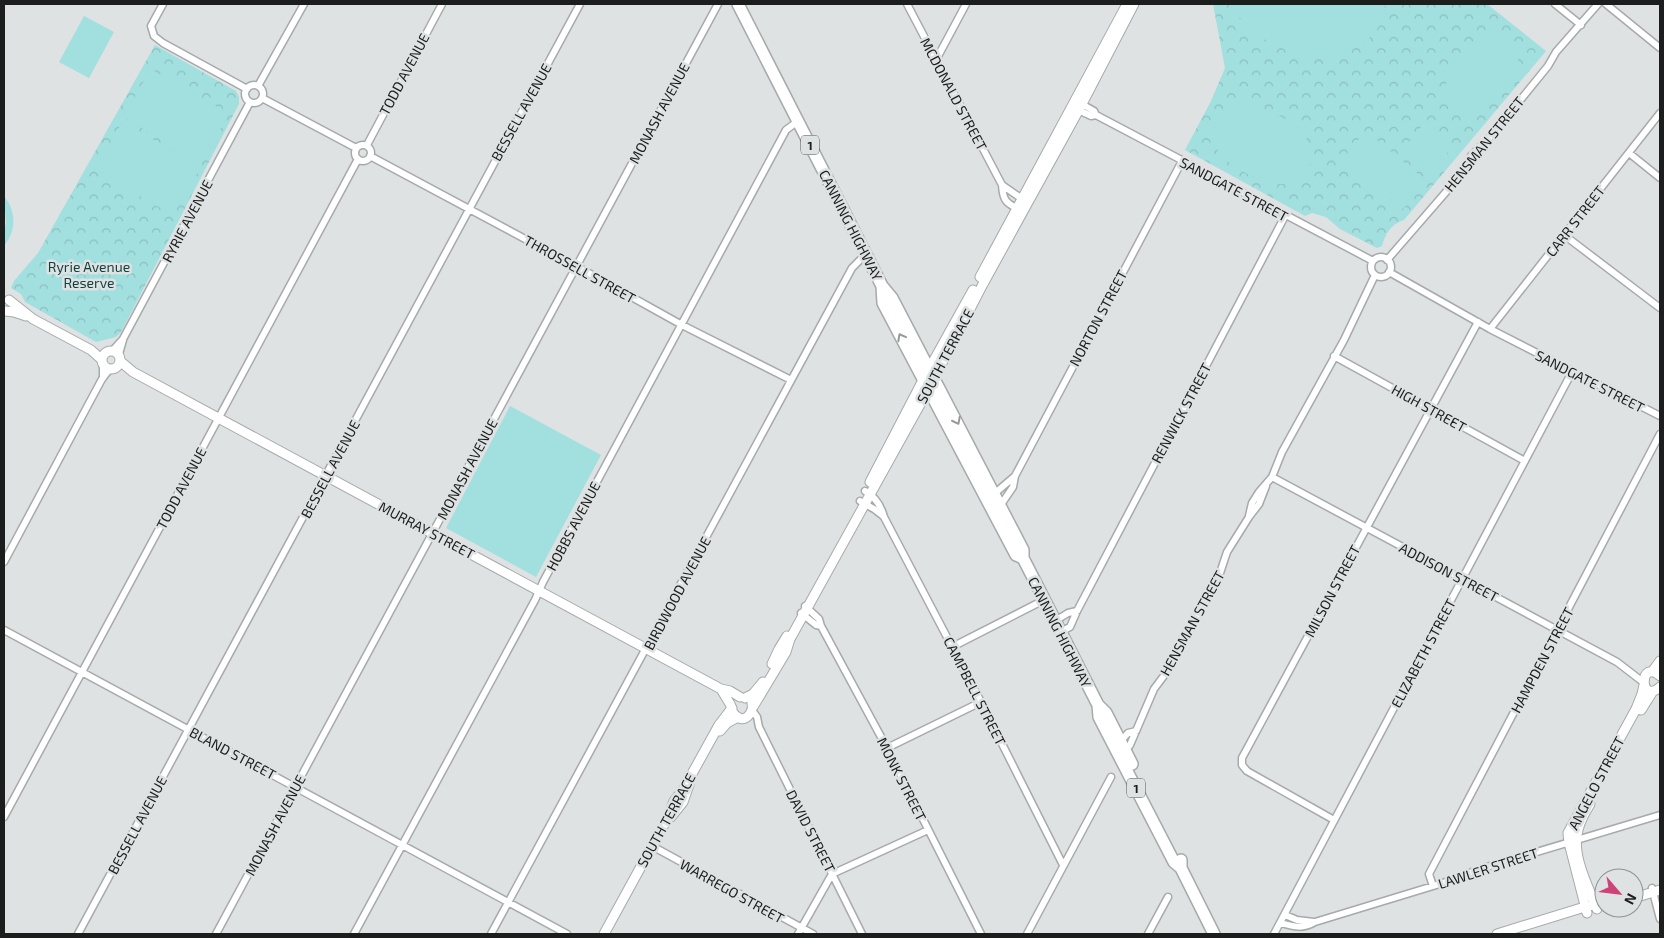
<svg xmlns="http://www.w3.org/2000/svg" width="1664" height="938" font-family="'Exo 2',sans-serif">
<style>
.park{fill:url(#park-crowns)}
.garden{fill:#a2dfdf}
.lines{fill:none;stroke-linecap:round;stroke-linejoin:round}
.street-casing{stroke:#a6aaaa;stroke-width:9}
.secondary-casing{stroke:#a6aaaa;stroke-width:11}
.highway-casing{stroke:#a6aaaa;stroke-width:14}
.street{stroke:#fff;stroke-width:6}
.secondary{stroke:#fff;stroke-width:9}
.highway{stroke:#fff;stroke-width:11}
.oneway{stroke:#999}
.labels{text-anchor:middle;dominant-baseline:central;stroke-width:5;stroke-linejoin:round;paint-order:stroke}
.shield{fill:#dee2e2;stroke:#565858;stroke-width:1}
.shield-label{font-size:12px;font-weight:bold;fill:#1c1d1d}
.street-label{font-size:14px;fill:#1c1d1d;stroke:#dee2e2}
.park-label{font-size:14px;fill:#113e3e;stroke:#dee2e2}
</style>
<defs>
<pattern id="park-crowns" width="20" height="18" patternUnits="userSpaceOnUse" patternTransform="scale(1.25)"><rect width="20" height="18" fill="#a2dfdf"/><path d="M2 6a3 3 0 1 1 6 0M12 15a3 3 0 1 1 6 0" fill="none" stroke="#8bbfbf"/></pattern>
</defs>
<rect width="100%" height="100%" fill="#dee2e2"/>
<path class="park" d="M1213,4H1487L1546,51L1404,220C1391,224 1385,234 1382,246L1377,248L1340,229L1326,217L1312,213L1305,216L1185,150L1211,101L1225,68Z
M155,45L236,91L239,97V104L121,332L116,337L96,342L25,302L21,294L11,288L14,281L38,253Z"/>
<path class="garden" d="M1230,4H1385C1381,58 1314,65 1275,45C1256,36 1241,21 1230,4Z
M84,16L114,32L89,78L59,62Z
M1494,31C1553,39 1490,126 1463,110C1458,107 1451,102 1448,98C1438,82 1464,48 1476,39C1482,35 1487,33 1494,31Z
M151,69L229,114L201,162L123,117Z
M1248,104C1278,111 1330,137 1305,174C1286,202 1216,165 1212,138C1211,131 1215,126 1218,120C1226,104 1231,104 1248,104Z
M122,122L201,167L173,215L95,170Z
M1425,122L1454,145L1430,174L1402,151Z
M1365,131L1394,154L1370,183L1342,160Z
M1397,157L1426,180L1403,209L1374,186Z
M4,196C17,212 16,231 4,246V232L6,223Z
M510,406L601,455L536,577L446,528Z"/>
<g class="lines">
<g class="street-casing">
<path id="street" d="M163,4L151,26L154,36L163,43L247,89
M907,4L1002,185C1003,201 1006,203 1020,210
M1555,4L1581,25
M1606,4L1660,48
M936,60L966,4
M245 94a9 9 0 1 1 18 0a9 9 0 1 1-18 0Z
M258,86L304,4
M262,98L356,148
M1078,102L1094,111L1096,115L1373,261
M1076,109L1091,116L1096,115
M367,145L442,4
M355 153a8 8 0 1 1 16 0a8 8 0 1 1-16 0Z
M1629,153L1660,178
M370,156L585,271L682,325L791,380
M1002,185L1025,201
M1564,235L1660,308
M1371 267a10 10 0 1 1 20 0a10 10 0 1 1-20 0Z
M1387,260L1459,177L1471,156L1492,135L1548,66L1556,52L1598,4
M1389,272L1490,329L1660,416
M1490,329L1660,113
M113,350L123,339L250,102
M119,354L123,340
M1334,356L1525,461
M103,378V366
M1272,477L1617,662L1643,682
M865,491C876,497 881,506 884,517L981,702L1063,865
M994,494L1015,476
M860,501L874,509L883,516
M1000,506L1013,487L1015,476L1182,161
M1249,516L1252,503L1259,492L1272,477L1282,452L1344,340L1375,275
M4,562L102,379L110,369
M805,606L819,619L821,626L887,748L981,934
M801,613L816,625L821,626
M1055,621L1068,613L1077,611
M4,630L567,934
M1060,632L1070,627L1077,611L1285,216
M952,647L1044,600
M752,710L757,717L759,727L862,934
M1119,743L1128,733L1136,731
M887,748L981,702
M1124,752L1130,745L1154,689L1169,669L1178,645L1197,616L1218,579L1227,552L1249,517L1259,504L1266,486
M4,817L358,159
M1334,820L1247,771L1242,765V758L1478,322
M652,846L813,934
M1433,886L1429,874L1660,434
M1652,888L1660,919
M1285,915L1297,920L1314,922
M1281,923C1294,927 1303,929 1315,922L1443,883L1480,869L1660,815
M78,934L580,4
M216,934L718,4
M354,934L535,600L543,582L786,130L798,121
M491,934L852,268L866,254
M798,934L832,874L928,830
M1027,934L1111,777
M1148,934L1168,897
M1274,934L1572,372"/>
</g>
<g class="secondary-casing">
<path id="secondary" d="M980,277L1127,4
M9,300L33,319L91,350L101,359
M5,311L14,312L26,316
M102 360a9 9 0 1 1 18 0a9 9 0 1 1-18 0Z
M120,361L133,372L721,689L730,691L740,697
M870,482L923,380L973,290
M772,664L779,649L787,636
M1652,672L1660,661
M1660,676C1639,657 1639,706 1660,687
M721,689C724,694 727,699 730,704C732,707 731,712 735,715C744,725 754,713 752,703
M745,698L753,694L763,682
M753,707L786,652L790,639L928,390L983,284L1082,104L1134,4
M1641,710L1653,691
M720,731L727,723L738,717
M1590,804C1585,812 1580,821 1578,830C1571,855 1588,886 1597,909
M671,817L683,802L689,785
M1634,898L1660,890
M1587,913L1569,843L1568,833L1636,709L1642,694L1644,685
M604,934L667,819L674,801L683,790L719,725L732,708
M1497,934L1604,901"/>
</g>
<g class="highway-casing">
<path id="highway" d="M738,4L882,286L892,298L1023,550V558L1098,705L1099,717L1174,862L1181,868
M882,286L883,303L1016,555L1023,558
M1098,705L1106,713L1132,764
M1181,860V868L1214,934"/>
</g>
<use href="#street" class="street"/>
<use href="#secondary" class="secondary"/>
<use href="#highway" class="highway"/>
</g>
<defs><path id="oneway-chevron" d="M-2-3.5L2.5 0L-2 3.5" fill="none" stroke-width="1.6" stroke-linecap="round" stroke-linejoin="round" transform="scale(1.25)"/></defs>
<g class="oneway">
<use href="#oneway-chevron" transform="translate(901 337) rotate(-118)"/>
<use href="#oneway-chevron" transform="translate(957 421) rotate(63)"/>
</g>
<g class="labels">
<g class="shield">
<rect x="801" y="135.5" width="18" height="19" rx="4"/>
<rect x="1127" y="778.5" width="18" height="19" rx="4"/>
</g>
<g class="shield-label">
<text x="810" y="145">1</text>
<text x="1136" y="788">1</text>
</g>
<g class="street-label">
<text transform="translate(404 74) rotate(-62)">TODD AVENUE</text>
<text transform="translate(954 94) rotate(62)">MCDONALD STREET</text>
<text transform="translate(521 112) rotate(-61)">BESSELL AVENUE</text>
<text transform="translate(659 113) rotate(-62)">MONASH AVENUE</text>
<text transform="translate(1484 144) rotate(-51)">HENSMAN STREET</text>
<text transform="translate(1234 189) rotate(28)">SANDGATE STREET</text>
<text transform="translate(187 221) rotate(-62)">RYRIE AVENUE</text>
<text transform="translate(1575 221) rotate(-52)">CARR STREET</text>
<text transform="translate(851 225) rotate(63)">CANNING HIGHWAY</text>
<text transform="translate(580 269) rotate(29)">THROSSELL STREET</text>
<text transform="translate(1098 318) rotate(-62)">NORTON STREET</text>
<text transform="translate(945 356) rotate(-62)">SOUTH TERRACE</text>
<text transform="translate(1590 381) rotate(27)">SANDGATE STREET</text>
<text transform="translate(1429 408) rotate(29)">HIGH STREET</text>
<text transform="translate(1181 413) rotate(-62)">RENWICK STREET</text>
<text transform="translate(330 469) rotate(-62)">BESSELL AVENUE</text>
<text transform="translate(467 469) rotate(-62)">MONASH AVENUE</text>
<text transform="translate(181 488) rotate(-62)">TODD AVENUE</text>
<text transform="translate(573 526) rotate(-62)">HOBBS AVENUE</text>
<text transform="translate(427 530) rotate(28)">MURRAY STREET</text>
<text transform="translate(1449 572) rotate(28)">ADDISON STREET</text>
<text transform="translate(1332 591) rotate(-62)">MILSON STREET</text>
<text transform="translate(677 593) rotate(-62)">BIRDWOOD AVENUE</text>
<text transform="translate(1192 623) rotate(-61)">HENSMAN STREET</text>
<text transform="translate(1060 632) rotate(63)">CANNING HIGHWAY</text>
<text transform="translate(1423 653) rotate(-62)">ELIZABETH STREET</text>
<text transform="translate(1542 660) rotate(-62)">HAMPDEN STREET</text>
<text transform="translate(975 691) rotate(63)">CAMPBELL STREET</text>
<text transform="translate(233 753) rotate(28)">BLAND STREET</text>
<text transform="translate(902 779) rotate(63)">MONK STREET</text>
<text transform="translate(1596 783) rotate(-62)">ANGELO STREET</text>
<text transform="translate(666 820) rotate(-61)">SOUTH TERRACE</text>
<text transform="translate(137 825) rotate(-62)">BESSELL AVENUE</text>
<text transform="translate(275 825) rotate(-62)">MONASH AVENUE</text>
<text transform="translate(811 831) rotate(63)">DAVID STREET</text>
<text transform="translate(1488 868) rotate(-18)">LAWLER STREET</text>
<text transform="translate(732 891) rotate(29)">WARREGO STREET</text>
</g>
<g class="park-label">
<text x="89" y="266">Ryrie Avenue<tspan x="89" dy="16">Reserve</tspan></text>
</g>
</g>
<rect width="1664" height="938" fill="none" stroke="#1c1d1d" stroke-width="10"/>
<g transform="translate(1619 893) rotate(118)"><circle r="24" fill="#dee2e2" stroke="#909393"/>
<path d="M0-4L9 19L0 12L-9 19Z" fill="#cd4278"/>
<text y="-8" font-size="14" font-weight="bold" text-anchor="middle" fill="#1c1d1d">N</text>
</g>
</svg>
